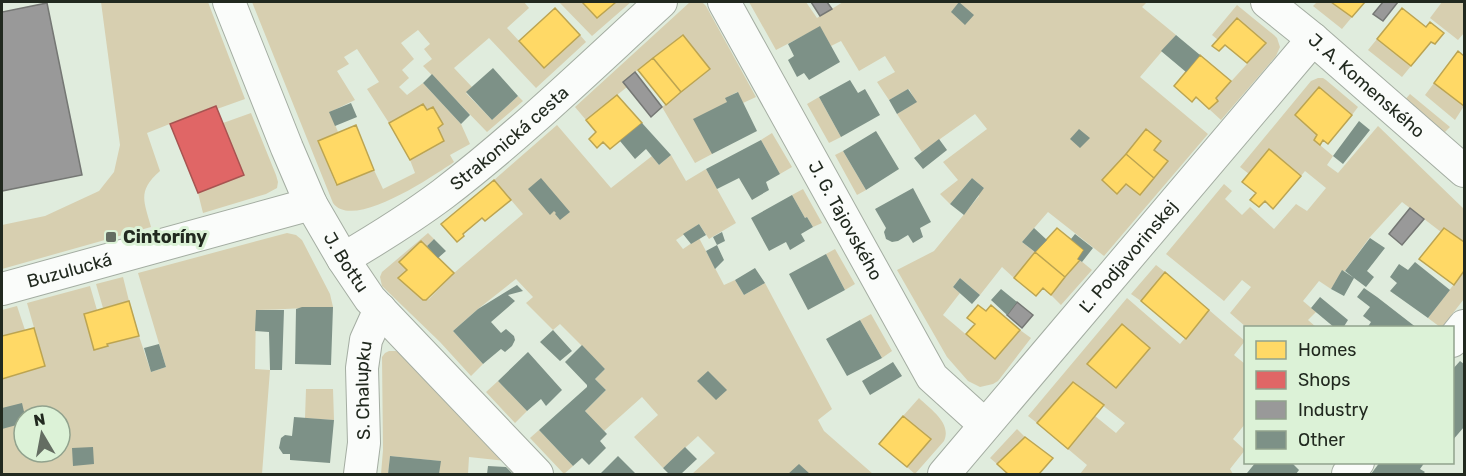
<svg xmlns="http://www.w3.org/2000/svg" width="1466" height="476" font-family="Rubik,sans-serif">
<style>
.green{fill:#d7cfb0;fill-rule:evenodd}
.homes{fill:#ffd966;stroke:#bca451;stroke-width:1.5}
.shops{fill:#e06666;stroke:#a75451;stroke-width:1.5}
.industry{fill:#999;stroke:#757774;stroke-width:1.5}
.building{fill:#7d9187}
.lines{fill:none;stroke-linecap:round;stroke-linejoin:round}
.minor-casing{stroke:#a4ada2;stroke-width:34}
.minor{stroke:#fafcfa;stroke-width:32}
.poi-dot{fill:#646d62;stroke:#dcf2d7;stroke-width:2}
.labels{text-anchor:middle;dominant-baseline:central;stroke-width:6;stroke-linejoin:round;paint-order:stroke}
.street-label{font-size:18px;fill:#21291f;stroke:#dcf2d7}
.poi-label{font-size:18px;font-weight:bold;fill:#21291f;stroke:#dcf2d7;text-anchor:start}
</style>
<rect width="100%" height="100%" fill="#e0ecdd"/>
<path class="green" d="M101,2H208L245,99L217,109L215,106L147,133L160,171C137,191 144,201 151,227L2,269V225L45,216L99,191L114,172L120,145Z
M252,2H524L529,8L507,28L544,68L580,35L586,42L536,88L489,38L454,68L472,87L466,93L492,120L518,96L523,101L487,132L423,66L432,59L424,49L430,44L418,30L401,43L414,59L402,70L409,78L399,87L407,95L423,83L461,124L470,144L450,155L454,162C433,176 353,231 333,203ZM357,49L379,82L367,89L389,123L423,104L427,110L433,107L443,124L438,128L444,141L410,160L415,173L383,189L374,170L336,185L318,141L338,132L330,112L355,100L337,71L349,64L344,57Z
M559,2H582L597,18L616,2H631L592,36Z
M690,2H702L706,6L756,97L743,103L737,92L726,98L727,102L712,154L695,163L662,107L710,69L682,35L624,81L627,87L586,120L575,107Z
M749,2H806L817,18L843,2H1147L1142,7L1176,35L1140,77L1208,134L1104,256L1048,212L1022,242L1035,252L1014,278L1002,267L980,295L960,278L953,287L960,293L943,315L995,359L1020,330L1031,338L998,381L993,384L980,387L968,381L947,357L897,270L934,251L979,196L978,194L984,188L972,178L950,204L940,194L958,180L943,162L987,129L975,114L922,152L897,114L916,102L909,89L889,100L877,82L895,72L885,56L859,71L841,41L831,46L820,27L776,50Z
M1317,2H1331L1352,17L1342,29L1313,6Z
M1442,2H1464V33L1458,40L1430,18Z
M1237,5L1274,35L1277,38L1280,47L1276,56L1221,120L1209,109L1217,101L1216,98L1266,43L1237,18L1218,40L1212,35Z
M1377,39L1411,66L1402,77L1368,50Z
M1318,78H1323L1326,80L1358,107L1352,115L1319,87L1317,135L1314,140L1333,156L1327,165L1338,173L1378,126L1464,209V242L1445,228L1441,232L1402,202L1370,237L1345,271H1342L1331,289L1319,281L1303,301L1316,312L1308,320L1316,327H1246L1230,313L1251,287L1242,280L1224,301L1166,254L1224,184L1232,191L1225,199L1242,215L1250,207L1274,229L1296,204L1307,211L1326,188L1305,171L1301,176L1269,149L1249,174L1240,167L1311,81Z
M1434,83L1464,106L1455,120L1425,95Z
M1410,94L1450,127L1442,135L1403,102Z
M819,97L841,137L829,143L807,104Z
M251,113L276,175L278,182L277,188L266,194L203,213L198,193L244,175L223,123Z
M557,125L611,188L652,156L659,165L671,155L686,181L706,169L736,223L709,239L699,224L676,240L683,249L699,238L724,285L735,280L744,295L765,283L832,409L818,420L824,431L873,474H692L715,453L698,436L663,468L634,437L658,415L642,397L604,431L585,411L606,390L595,379L605,369L560,324L553,330L526,303L533,297L516,279L478,309L453,331L483,364L471,376L440,342L382,286L380,277L382,272L428,233L434,239L427,246L421,241L407,270L399,278L423,300L429,299L454,273L523,214L494,180Z
M772,133L792,167L780,174L761,140Z
M843,151L866,190L857,195L835,155Z
M803,189L822,223L813,227L807,217L805,218L792,195Z
M287,233L296,235L302,240L330,294L333,307C307,307 282,310 256,310L255,369L270,370L262,474H2V379L45,366L27,303L90,286L97,310L84,314L94,349L107,346V344L139,336L151,372L166,367L138,273ZM24,416H60V452H24Z
M835,249L855,284L845,290L826,254Z
M1080,260L1092,270L1061,305L1051,295Z
M1156,265L1165,272L1141,301L1131,294Z
M1464,271V299L1442,327H1440L1428,318Z
M123,277L129,301L103,308L96,284Z
M1127,298L1180,344L1209,310L1245,341L1234,355L1245,364V424L1233,439L1245,450L1230,469L1233,474H1080L1087,465L1068,449L1095,416L1116,433L1125,423L1073,382L1037,423L1028,416Z
M17,306L25,330L2,336V338V310Z
M871,314L892,351L882,358L860,320Z
M389,351H396L403,354L506,461L469,457L468,474H439L440,461L390,456L388,474H381L383,450L382,357L385,353Z
M498,381L527,411L515,423L486,392Z
M306,389H333L334,420L305,418Z
M919,398C931,410 952,423 944,441L915,474L907,467L931,439L903,416Z
M1017,429L1025,437L997,464L990,458Z
M539,430L573,466L564,474L530,438Z"/>
<path class="homes" d="M582,2H616L597,18Z
M1331,2H1365L1352,17Z
M555,8L580,35L544,68L519,41Z
M1402,8L1426,27L1430,22L1444,33L1435,44L1431,42L1411,66L1377,39Z
M1237,18L1266,43L1247,63L1225,45L1219,51L1212,46Z
M683,35L710,69L681,92L653,58Z
M1458,51L1464,56V106L1434,83Z
M1200,55L1231,81L1216,98L1218,101L1209,109L1196,97L1192,102L1174,86Z
M653,58L681,92L666,105L638,70Z
M1319,87L1352,115L1328,144L1323,140L1320,145L1314,140L1317,135L1295,115Z
M617,95L642,123L610,149L603,142L597,148L589,139L596,132L586,120Z
M423,104L427,110L433,107L443,124L438,128L444,141L410,160L389,123Z
M356,125L374,170L337,185L318,141Z
M1146,129L1161,141L1154,150L1168,161L1154,178L1126,154Z
M1269,149L1301,176L1273,209L1265,201L1259,207L1250,200L1256,193L1242,182Z
M1126,154L1154,178L1140,195L1126,184L1117,194L1102,180Z
M494,180L511,200L485,221L482,218L463,234L464,236L457,242L441,224Z
M1057,228L1084,250L1078,259L1080,260L1065,277L1035,252Z
M1444,228L1464,242V271L1454,285L1419,259Z
M421,241L454,273L426,300H423L398,278L407,270L399,262Z
M1035,252L1065,277L1051,295L1043,288L1036,296L1014,278Z
M1165,272L1209,310L1186,339L1141,301Z
M129,301L139,336L107,344L108,346L94,350L84,314Z
M978,305L986,311L991,305L1020,330L995,359L966,334L975,324L967,318Z
M1122,324L1150,348L1116,388L1087,364Z
M34,328L45,366L2,379V336Z
M1073,382L1104,405L1068,449L1037,423Z
M903,416L931,439L907,467L879,444Z
M1025,437L1053,458L1039,474H1008L997,464Z"/>
<path class="shops" d="M216,106L244,175L198,193L170,124Z"/>
<path class="industry" d="M811,2H827L832,9L820,16Z
M1383,2H1398L1383,21L1373,14Z
M47,3L82,175L2,191V12Z
M635,72L662,107L651,117L623,82Z
M1410,208L1424,219L1402,245L1389,234Z
M1017,302L1033,315L1022,328L1007,315Z"/>
<path class="building" d="M959,2L974,15L965,25L951,12Z
M820,26L840,62L809,80L804,73L797,77L788,60L794,56L788,44Z
M1176,35L1200,55L1186,72L1161,51Z
M493,68L518,96L492,120L466,92Z
M432,74L470,115L461,124L423,83Z
M850,80L858,93L865,89L880,115L841,137L819,97Z
M908,89L917,102L897,114L889,100Z
M738,92L757,131L712,154L693,119L727,102L725,98Z
M351,103L357,117L335,126L329,112Z
M1359,121L1370,130L1343,164L1333,156Z
M642,123L671,155L659,165L646,149L635,159L620,141Z
M1079,129L1090,138L1080,148L1070,139Z
M876,131L899,169L866,190L843,151Z
M939,139L947,150L923,169L914,158Z
M761,140L780,174L766,182L769,190L752,200L739,178L717,189L706,169Z
M541,178L570,212L560,220L555,214L556,213L554,211L550,215L528,189Z
M972,178L984,188L964,215L950,204Z
M913,188L931,222L920,228L923,237L913,243L908,235L898,241L892,242L886,239L884,232L886,228L875,209Z
M792,195L805,218L807,217L813,227L801,234L805,241L790,250L786,242L769,251L751,218Z
M699,224L706,235L691,244L683,234Z
M1034,228L1047,240L1035,252L1022,242Z
M722,232L725,241L717,245L713,237Z
M1075,234L1093,248L1082,262L1078,259L1084,250L1071,239Z
M1370,238L1385,248L1367,271L1374,277L1366,287L1354,278L1344,296L1331,289L1342,270L1354,278L1345,271Z
M434,239L446,251L438,258L427,246Z
M717,245L724,260L715,269L706,251Z
M826,254L845,290L808,310L789,274Z
M1415,262L1450,290L1428,318L1390,291L1397,283L1390,277L1399,264L1408,270Z
M755,268L765,283L744,295L735,280Z
M960,278L980,295L972,304L953,287Z
M517,285L523,291L508,295L515,301L491,322L501,333L506,329L514,336L515,340L512,346L505,352L501,349L483,364L453,331L478,309Z
M1364,288L1377,297L1417,328H1367L1371,322L1363,316L1370,307L1357,297Z
M1001,289L1017,302L1007,315L991,300Z
M1320,297L1348,320L1343,328H1335L1311,308Z
M302,307H333L331,365L295,364L296,309Z
M256,310H284L282,370H270L269,332L255,331Z
M860,320L882,358L847,376L826,339Z
M553,330L572,351L560,361L540,342Z
M159,344L166,367L151,372L144,348Z
M582,345L605,369L595,379L606,390L585,411L607,434L600,441L606,448L589,465L582,458L573,466L539,430L587,387V385L565,362Z
M528,352L562,390L546,406L541,399L527,411L498,381Z
M1460,361L1464,364V427L1452,441V370Z
M893,362L902,376L870,395L862,381Z
M708,371L727,390L716,400L697,381Z
M22,403L25,416H24V423L2,429V408Z
M294,417L334,420L330,463L290,460V454H283L279,448L281,438L285,435L292,436Z
M93,447L94,464L73,466L72,448Z
M685,447L697,459L681,474H669L663,468Z
M390,456L441,461L439,474H388Z
M618,456L636,474H600Z
M1256,462H1291L1299,470L1296,474H1250L1247,473Z
M1380,462H1425L1420,469L1425,472L1423,474H1371Z
M799,464L810,474H788Z
M488,466L506,467L513,474H487Z"/>
<g class="lines">
<g class="minor-casing">
<g id="minor">
<path id="s1" d="M229,2L287,148L311,204L343,259L370,299L537,474"/>
<path id="s2" d="M724,2L932,377L985,425"/>
<path id="s3" d="M1267,2L1313,39L1464,171"/>
<path id="s4" d="M343,259C377,239 411,218 443,194C520,135 590,67 661,2"/>
<path id="s5" d="M2,289L311,204"/>
<path d="M1452,341L1464,326"/>
<path id="s6" d="M360,474L364,443L362,368L366,340L380,309"/>
<path id="s7" d="M944,474L1313,39"/>
<path d="M1348,474L1358,462"/>
</g>
</g>
<use href="#minor" class="minor"/>
</g>
<rect class="poi-dot" x="105" y="231" width="12" height="12" rx="3"/>
<g class="labels">
<g class="street-label">
<text stroke="none"><textPath href="#s3" startOffset="130">J. A. Komenského</textPath></text>
<text stroke="none"><textPath href="#s4" startOffset="206">Strakonická cesta</textPath></text>
<text stroke="none"><textPath href="#s2" startOffset="250">J. G. Tajovského</textPath></text>
<text stroke="none"><textPath href="#s7" startOffset="285">Ľ. Podjavorinskej</textPath></text>
<text stroke="none"><textPath href="#s1" startOffset="286">J. Bottu</textPath></text>
<text stroke="none"><textPath href="#s5" startOffset="70">Buzulucká</textPath></text>
<text stroke="none"><textPath href="#s6" startOffset="84">S. Chalupku</textPath></text>
</g>
<g class="poi-label">
<text x="123" y="237">Cintoríny</text>
</g>
</g>
<rect width="1466" height="476" fill="none" stroke="#21291f" stroke-width="6"/>
<rect x="1244" y="326" width="210" height="138" fill="#dcf2d7" stroke="#91a28d" stroke-width="1.5"/>
<rect x="1256" y="341" width="30" height="18" fill="#ffd966" stroke="#91a28d" stroke-width="1.5"/>
<text x="1298" y="356" font-size="18" fill="#21291f">Homes</text>
<rect x="1256" y="371" width="30" height="18" fill="#e06666" stroke="#91a28d" stroke-width="1.5"/>
<text x="1298" y="386" font-size="18" fill="#21291f">Shops</text>
<rect x="1256" y="401" width="30" height="18" fill="#999999" stroke="#91a28d" stroke-width="1.5"/>
<text x="1298" y="416" font-size="18" fill="#21291f">Industry</text>
<rect x="1256" y="431" width="30" height="18" fill="#7d9187" stroke="#91a28d" stroke-width="1.5"/>
<text x="1298" y="446" font-size="18" fill="#21291f">Other</text>
<g transform="translate(42 434) rotate(350)"><circle r="28" fill="#dcf2d7" stroke="#91a28d" stroke-width="1.5"/>
<path d="M0-4.5L10 22L0 15L-10 22Z" fill="#646d62"/>
<text y="-9" font-size="16" font-weight="bold" text-anchor="middle" fill="#21291f">N</text>
</g>
</svg>
